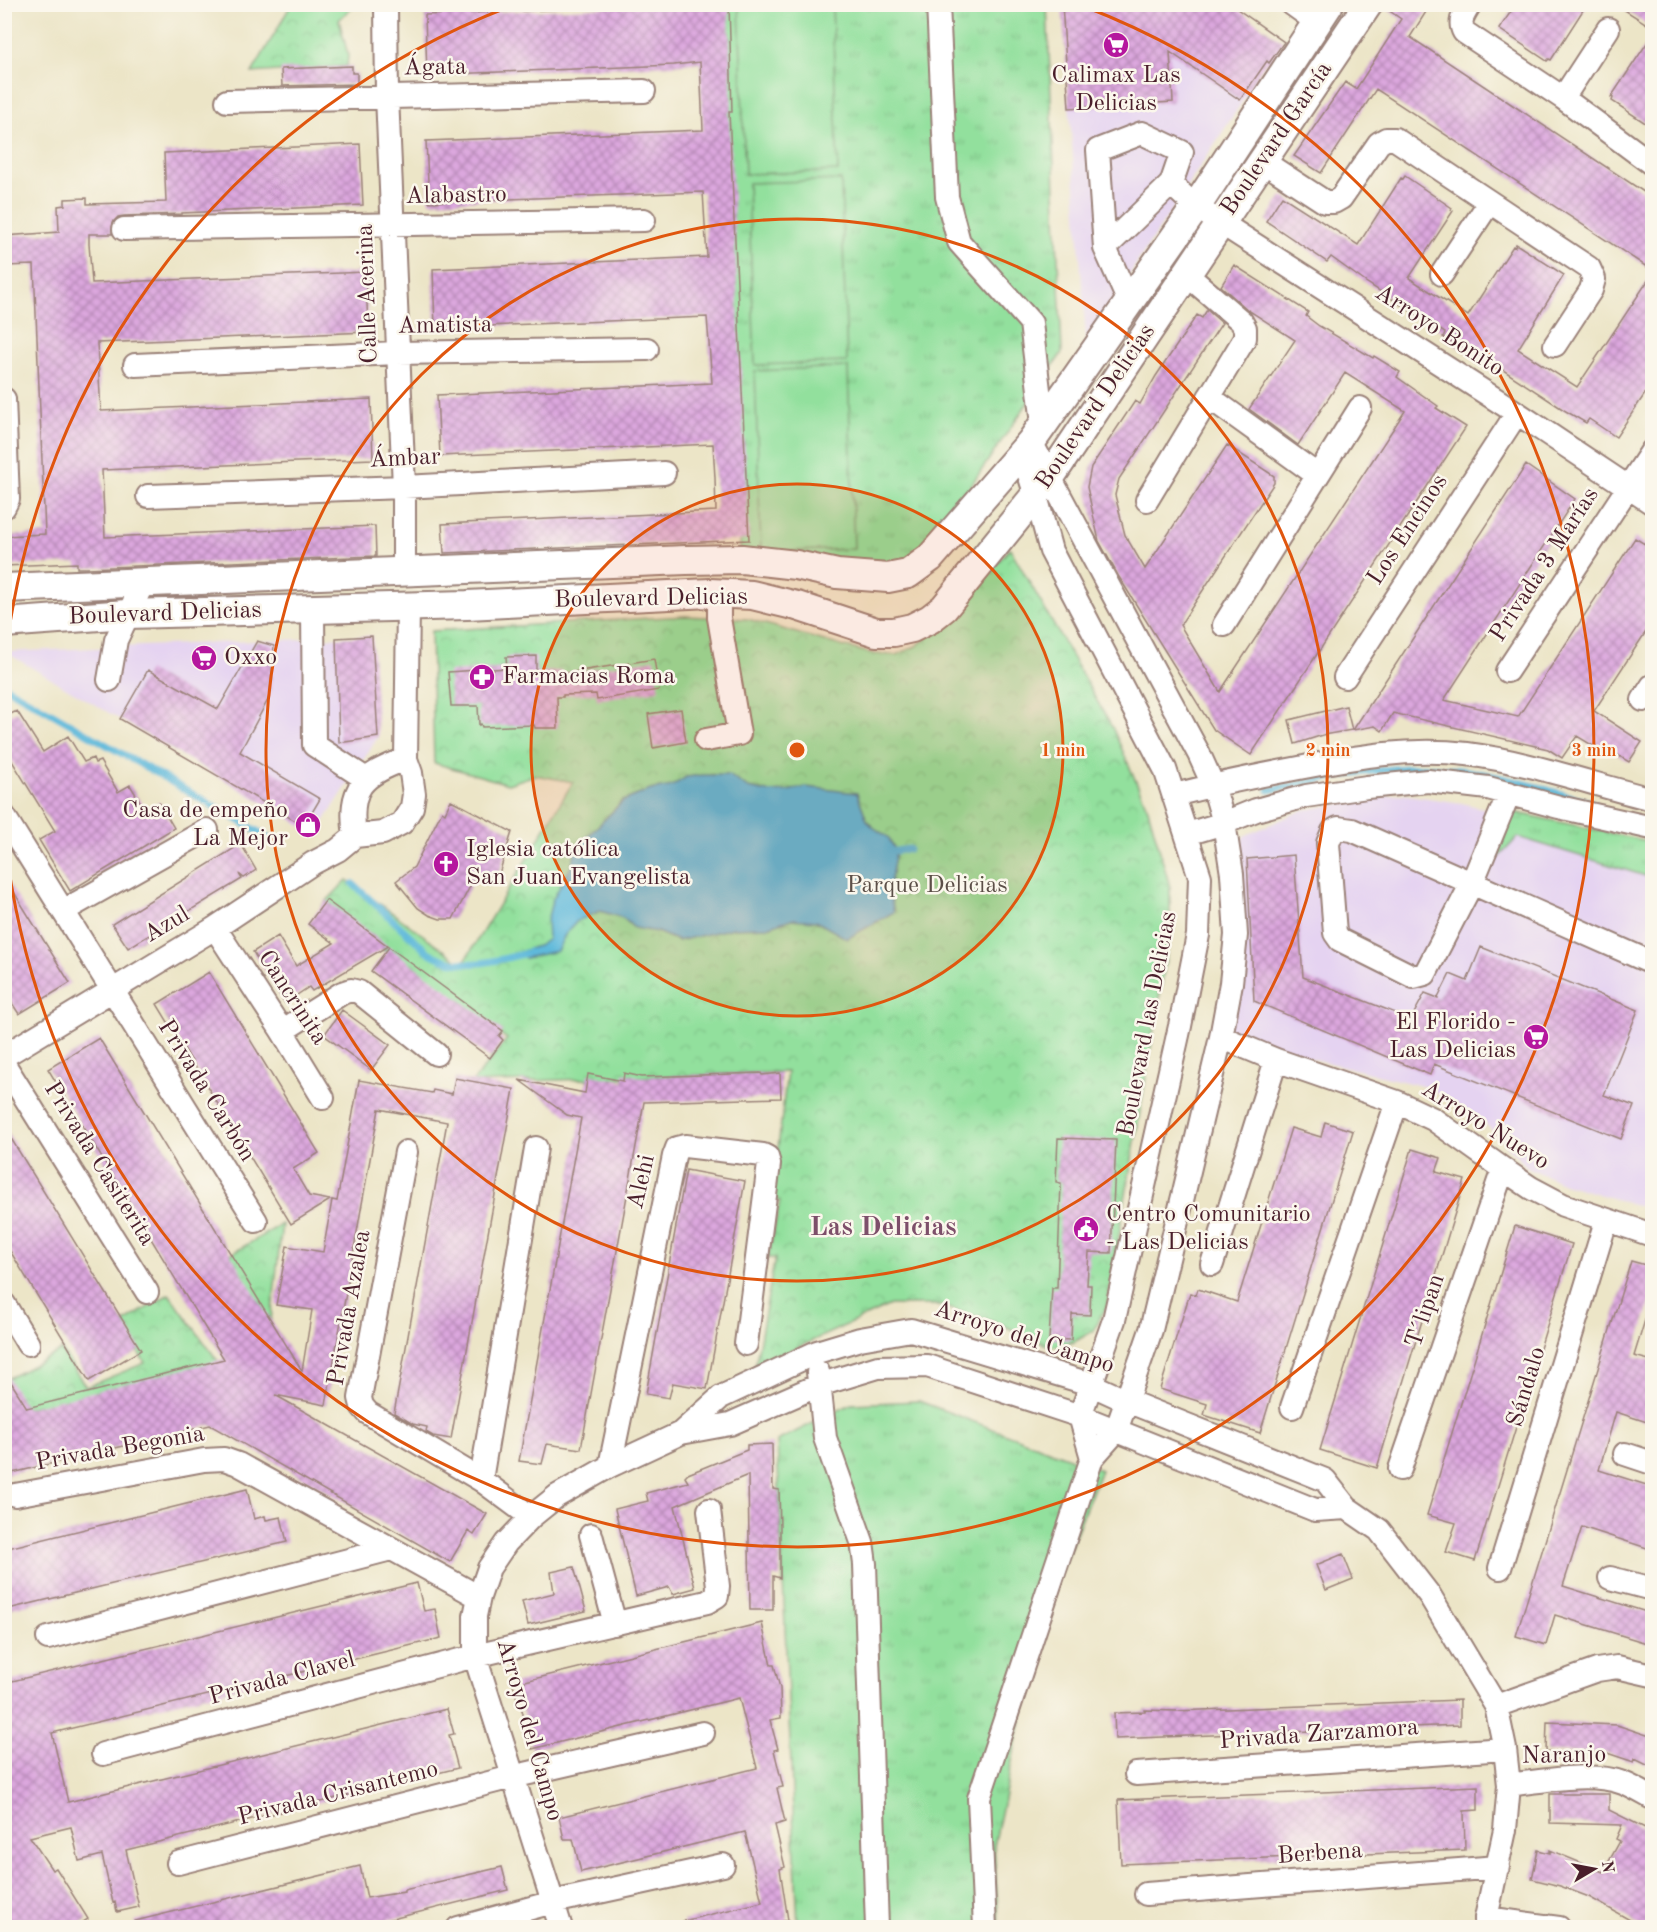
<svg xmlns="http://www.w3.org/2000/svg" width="1657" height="1932" font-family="'Old Standard TT',serif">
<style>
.built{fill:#e5d3f1}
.grass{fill:url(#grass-tufts);stroke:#6e8064;stroke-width:1.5}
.park{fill:url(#park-crowns);stroke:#6e8064;stroke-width:1.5}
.garden{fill:#92e09d;stroke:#6e8064;stroke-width:1.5}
.water{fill:#5cb8da;stroke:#536c82;stroke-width:1.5}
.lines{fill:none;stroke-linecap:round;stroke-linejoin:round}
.stream{stroke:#5cb8da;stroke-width:7}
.building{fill:url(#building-cross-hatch)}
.minor-casing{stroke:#9b8279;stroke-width:26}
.major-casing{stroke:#9b8279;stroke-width:32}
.minor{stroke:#fff;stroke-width:22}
.major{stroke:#fff;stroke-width:28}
.ring{fill:none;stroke:#e0560e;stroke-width:3}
.labels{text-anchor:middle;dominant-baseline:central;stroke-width:5;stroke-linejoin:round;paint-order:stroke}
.street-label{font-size:24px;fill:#4a1f2b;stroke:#fbf7ec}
.poi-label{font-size:24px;fill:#4a1f2b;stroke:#fbf7ec;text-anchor:start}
.park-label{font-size:24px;fill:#5c4f48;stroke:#fbf7ec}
.quarter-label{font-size:27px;font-weight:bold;fill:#7d4f6a;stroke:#fbf7ec}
.centre{fill:#e0560e;stroke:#fbf7ec;stroke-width:3}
.ring-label{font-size:18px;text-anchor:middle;font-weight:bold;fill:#e0560e;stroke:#fbf7ec;stroke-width:5;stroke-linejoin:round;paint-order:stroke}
</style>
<defs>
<pattern id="grass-tufts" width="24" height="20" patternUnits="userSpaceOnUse" patternTransform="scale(1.5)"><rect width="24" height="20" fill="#92e09d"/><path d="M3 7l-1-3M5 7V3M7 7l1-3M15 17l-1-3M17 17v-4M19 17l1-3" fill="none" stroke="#7fc087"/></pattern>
<pattern id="park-crowns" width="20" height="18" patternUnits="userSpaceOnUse" patternTransform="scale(1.5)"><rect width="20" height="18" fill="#92e09d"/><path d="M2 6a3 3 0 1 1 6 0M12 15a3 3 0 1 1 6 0" fill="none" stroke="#7fc087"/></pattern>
<pattern id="building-cross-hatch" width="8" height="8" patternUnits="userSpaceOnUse" patternTransform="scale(1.5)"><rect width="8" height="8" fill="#dca7de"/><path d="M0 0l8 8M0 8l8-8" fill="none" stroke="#b487b4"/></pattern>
</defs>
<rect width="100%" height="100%" fill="#fbf7ec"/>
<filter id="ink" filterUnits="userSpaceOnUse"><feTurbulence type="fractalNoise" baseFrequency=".0167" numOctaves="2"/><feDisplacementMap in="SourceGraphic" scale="12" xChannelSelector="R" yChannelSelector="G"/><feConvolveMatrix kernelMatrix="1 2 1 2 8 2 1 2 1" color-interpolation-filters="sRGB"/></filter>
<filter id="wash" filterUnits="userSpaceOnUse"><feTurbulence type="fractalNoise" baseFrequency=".008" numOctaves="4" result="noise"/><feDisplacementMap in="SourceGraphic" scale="24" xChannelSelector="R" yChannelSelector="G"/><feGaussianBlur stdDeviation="1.35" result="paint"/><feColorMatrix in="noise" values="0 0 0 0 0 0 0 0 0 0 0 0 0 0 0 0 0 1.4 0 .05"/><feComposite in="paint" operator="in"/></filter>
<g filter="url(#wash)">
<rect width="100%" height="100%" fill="#ece5c7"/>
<path class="built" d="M1062,5H1163L1259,76L1086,341Z
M372,636L378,737L316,834L5,652Z
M1401,794L1462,803L1652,850V1166L1642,1207L1564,1184L1527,1167L1482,1120L1426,1087L1313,1059L1226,1030L1228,868L1244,836L1303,810Z"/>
<path class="grass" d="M723,5H1047L1062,353L908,577L741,569Z
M1513,812L1652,842V878L1518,837L1496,860Z
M919,1401L1101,1470L1043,1616L994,1846L999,1927H798L777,1441L851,1404Z"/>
<path class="park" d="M291,5H354L339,20L348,55L347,66L252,73Z
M1010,548L1113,729L1148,809L1170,887V935L1107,1306L1093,1331L1074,1342L1050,1347L998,1323L938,1305H890L755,1367L775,1258H768L780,1201L772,1199L787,1072L472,1083L507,1039L322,906L347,880L463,964L573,782L535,775L508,784L434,763L431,631L685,616L748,619L845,647L875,654L896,655L916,646L947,623Z
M282,1224L270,1329L229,1255Z
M169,1294L221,1365L5,1413V1380L62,1350L86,1387L145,1363L121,1324Z"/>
<path class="garden" d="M739,5H832L838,171L745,174Z
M841,180L847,362L755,365L748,183Z
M848,367L854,549L761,552L755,371Z"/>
<path class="water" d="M702,775H729L748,788L768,792L787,791L806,787L857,793L867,820L873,827L888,837L896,851L889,890L894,912L847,939L816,921L791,919L768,927L734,928L678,941L657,932L634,928L623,918L600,911L577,921L565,935L557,951L525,958L523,951L540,945L548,939L547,921L552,901L572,865L576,848L623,801L650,790L672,786L686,777Z"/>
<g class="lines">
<path class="stream" d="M4,686L271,839
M1269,790C1324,779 1378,766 1434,768C1487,770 1540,788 1591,803
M896,851L909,849
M353,884L427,951C458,973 496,961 530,952"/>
</g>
<g id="blocks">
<path class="building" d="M684,4H729L732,112H729L749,540L444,553L442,524L716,511L715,478L713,444L440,456L437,395L712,383L707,317L435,328L433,269L707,257L703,192L429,202L426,141L703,130L700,62L674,65L427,75L425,15Z
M1062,4H1230L1284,42L1269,63L1267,61L1240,100L1170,52L1173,102L1069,108Z
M1384,4H1431L1410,37L1653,198V271L1376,89L1321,173L1294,156L1345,82L1356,89L1401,19L1384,7Z
M1518,4H1587L1551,60L1549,59L1547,61L1499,29L1514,7Z
M1615,4H1653V28Z
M1653,34V128L1612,101L1613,98L1611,97Z
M352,66V73H357V84L282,86L281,69Z
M360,144L363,205L182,213V214L124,216L118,217L113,222L112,234H89V244L92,283L366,272L368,332L97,343L101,411L371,399L373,459L102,470L105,537L375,526L376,556L87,568H77V563L4,566V536L45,534L34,265L4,266V236L59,232L58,206L65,205V199L87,198V204L166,202L164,153Z
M1405,176L1452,208L1451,210L1453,211L1409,278L1468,316L1513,246L1515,247L1516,244L1564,275L1518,349L1577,387L1653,273V382L1616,437L1589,419L1586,423L1564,410L1497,366L1470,350L1468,353L1443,337L1445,333L1367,283L1331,257L1327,262L1266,221L1282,196L1358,245L1401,178L1403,179Z
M1234,265L1308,312L1306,316L1319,326L1373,358L1374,356L1400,372L1397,377L1438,406L1436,408L1466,427L1251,755L1214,730L1119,577L1099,541L1087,487L1091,467L1135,401L1140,404L1156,376L1197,315L1202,318L1207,310L1222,323L1119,479L1115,495L1125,535L1145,569L1227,445L1274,476V483L1180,625L1220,692L1405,411L1345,373L1298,445L1249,409L1295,340L1248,310L1221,286Z
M1526,465L1575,499L1444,700L1518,717L1635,538L1653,549V621L1594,711L1642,742L1629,762L1603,746L1600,750L1577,736L1562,758L1548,749L1393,713L1382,731L1375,726L1353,730Z
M372,636L378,737L339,743L336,638Z
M257,641L274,646L270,696L240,752L320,799L304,826L120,719L148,670L218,709Z
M536,656V672L561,671V674L654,659L659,690L597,700L596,694L563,695V697H557L558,728H535L534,725L482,727L481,724L479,725L478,706H451L448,672L507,668L506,657Z
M1346,706L1352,730L1323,735L1295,744L1289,720Z
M681,709L686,742L653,748L648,714Z
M17,711L43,752L68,736L84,762L93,758L95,763L100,761L118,792L130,785L146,811L159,802L174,828L70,891L39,840L55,831L4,748V717Z
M451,800L512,832L498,877L477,873L453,919H440L429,915L418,908L396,881L414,867L442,811L445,813Z
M241,844L256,870L244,878L239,874L242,879L128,948L112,924Z
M1294,855L1303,977L1411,1019L1425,993L1438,998L1450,974L1467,981L1481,947L1638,1010L1604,1095L1634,1106L1621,1139L1434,1064L1430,1075L1254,1001L1247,859Z
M4,876L70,983L19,1014L4,991Z
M326,900L388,946L312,991L309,987L285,1003L253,952L278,936L296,966L334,943L308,924Z
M389,947L503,1031L499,1036L503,1040L490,1058L371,971Z
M209,972L319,1153L293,1169L309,1196L330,1200L291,1224L157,1004Z
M342,1010L390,1045L371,1070L324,1035Z
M99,1038L302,1371L312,1310L276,1305L287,1246L323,1252L332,1200L337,1201L359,1080L432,1093L433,1090L452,1094L455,1078L514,1089L451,1439L433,1436L426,1432L427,1427L413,1424L394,1413L447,1122L379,1109L326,1405L275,1395L487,1514L474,1535L468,1531L450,1562L210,1425L4,1475V1371L27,1408L224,1359L48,1069Z
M624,1073L642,1077L761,1073L762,1075L780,1073L781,1098L644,1102L581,1449L547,1444L542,1464L519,1461L581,1118L567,1115L519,1080L585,1093L588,1074L623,1081Z
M1325,1122L1353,1131L1260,1433L1204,1415L1207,1404L1160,1389L1190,1293L1196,1295L1198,1289L1237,1302L1291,1128L1321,1137Z
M4,1127L141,1350L89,1381L4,1241Z
M1058,1138L1116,1140L1111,1253L1089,1252L1087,1285H1091L1090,1315L1072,1314L1071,1340L1049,1339L1052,1288H1057L1061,1183L1056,1182Z
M1412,1149L1441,1158L1436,1172L1465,1180L1377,1468L1320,1450Z
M686,1170L745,1181L707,1389L673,1383L669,1398L646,1394Z
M1515,1226L1572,1244L1475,1561L1446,1552L1456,1523L1427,1515Z
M1631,1261L1653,1267V1294L1634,1356L1653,1361V1424L1616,1412L1599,1470L1653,1487V1550L1582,1527L1563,1586L1653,1614V1645L1555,1615L1546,1645L1516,1636Z
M772,1444L773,1489L779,1490L780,1527V1578L773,1576V1610H750L748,1475L675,1506L695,1588L673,1594L669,1587L636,1596L615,1509L648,1501L646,1493L688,1482L685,1477L688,1474L747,1450V1445Z
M247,1489L254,1519L265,1516L266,1520L281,1517L287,1542L4,1610V1549Z
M1343,1554L1353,1579L1326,1590L1316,1565Z
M574,1567L586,1611L528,1625L522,1601L554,1593L551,1572Z
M417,1583L424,1611L435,1609L441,1638L52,1733L68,1802L447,1709L454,1734L449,1735L458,1768L126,1850L139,1907L117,1912L115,1902L113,1903L102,1855L79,1861L71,1827L30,1837L52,1870L56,1868L88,1919L74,1928H4V1683Z
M762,1623L771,1665H774L780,1688L781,1718L770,1720L778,1749L774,1750L783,1787L777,1788L785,1822L775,1825L785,1867L780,1869L788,1920L756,1928H684L683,1921L762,1902L745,1832L581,1872L573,1839H564L559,1817L757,1768L739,1698L532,1749L521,1706H519L513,1684Z
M1460,1700V1725L1115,1739L1114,1713L1145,1712V1710L1175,1711Z
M1547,1722L1617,1725L1653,1737V1768L1635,1759L1634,1762L1607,1753L1546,1752Z
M1478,1786V1810L1464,1811L1465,1850L1121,1864L1118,1800Z
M1550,1794H1609V1810L1653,1832V1928H1644L1589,1897L1560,1886L1532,1879L1538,1850L1550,1853V1850L1603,1872L1620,1841L1616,1839L1622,1825L1550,1823Z
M360,1866L367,1898L404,1892V1890L433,1883L502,1867L508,1890L384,1921L386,1928H136L135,1921Z"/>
</g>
</g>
<g filter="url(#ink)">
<use href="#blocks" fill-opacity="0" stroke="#9b8279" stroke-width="1.5"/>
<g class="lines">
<g class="minor-casing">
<path id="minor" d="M386,4L387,96L404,487V572
M938,4L947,197L959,242L1031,323L1043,424
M1292,4L1317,22
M1470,4C1464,14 1458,21 1464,32L1563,98L1652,164
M1563,98L1608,29
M227,101L644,91
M1262,161L1325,202H1334L1341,198L1379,143L1386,139H1395L1589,268L1594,279L1591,290L1555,345
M124,229L644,220
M1105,248L1171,184
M1442,274L1489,203
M1129,302L1105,248L1098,150L1142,133L1182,152L1171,184L1196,207L1517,413L1652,503
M135,365L397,353L647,349
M1209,397L1317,475
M4,399L8,499L4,507
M1018,457L1029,474L1036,496L1051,551L1165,769L1200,877L1198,935L1180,1026L1114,1320L1080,1416L1092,1458L1116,1431L1151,1330L1221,1037L1231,983L1236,935L1232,874L1224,823L1213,785L1199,754L1031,442
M148,496L404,487L664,473
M1147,500L1245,338V328L1241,321L1186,274
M313,609L314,745L366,779
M1224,625L1360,408
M1507,671L1652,451
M1345,677L1517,413
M109,680L116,640L144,581
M1643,700L1652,686
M706,740L739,734L719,618V593
M1509,793L1472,883L1425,974L1414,977L1340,940L1335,933L1328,843L1333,831L1338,828L1352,830L1652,963
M1175,795C1216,784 1257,776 1299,768C1354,757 1410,747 1467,754C1530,762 1591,784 1652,799
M4,816L256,1221
M1187,834L1224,823L1256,810L1306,796L1367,787L1428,781L1488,788L1559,807L1652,828
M355,836C348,787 362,775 406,759
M63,911L207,830
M215,928L282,1031L323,1098
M282,1031L342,993L351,990L359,992L436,1054
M1221,1037L1276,1060L1397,1102L1433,1119L1503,1169L1531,1188L1563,1205L1652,1235
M4,1056L215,928L313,863L338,850L355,836L383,833L402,823L412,807L414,794L411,773L406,759L408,606
M4,1064L147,1292
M406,1152L360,1398L362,1406L368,1413L481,1480L531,1517
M1212,1264L1276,1060
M4,1304L28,1344
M818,1372L825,1438L862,1542L865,1564L877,1928
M1292,1407L1397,1102
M681,1433L721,1397L817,1352L860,1339L911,1330L1090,1384L1127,1401L1325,1480L1347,1508L1379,1530L1430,1596L1496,1706L1505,1749L1509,1785L1505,1830L1486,1918V1928
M1625,1454L1652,1463
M610,1466L674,1156L677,1148L685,1146L763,1155L767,1157L769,1164L746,1344
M1400,1469L1503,1169
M481,1480L536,1148
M15,1495L204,1460L224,1459L238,1464L479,1597
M591,1535L615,1624
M1500,1568L1606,1221
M1610,1578L1652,1589
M48,1638L391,1549
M1496,1706L1597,1670L1617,1667L1652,1675
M103,1754L475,1656L707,1602L717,1596L718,1586L709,1510
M1136,1774L1505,1749
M1509,1785C1542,1781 1591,1771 1623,1783C1633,1787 1643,1793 1652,1798
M178,1863L512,1777L703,1733
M1146,1894L1498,1867
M1486,1918L1559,1928
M458,1928L553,1902L723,1865
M561,1928L475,1656V1616L479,1597L489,1568L506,1543L531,1517L557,1496L610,1466L681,1433L730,1424L819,1385L878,1367L927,1366L1080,1416L1315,1510L1347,1508
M985,1928L979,1798L1092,1458"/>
</g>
<g class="major-casing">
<path id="major" d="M4,588L686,560L742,559L796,565L837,574L888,578L908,574L930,558L1031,442L1196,207L1329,4
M4,623L127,614L467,605L710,593L752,595L797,606L876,632H894L912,628L930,619L944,608L1051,476L1368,4"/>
</g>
<use href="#minor" class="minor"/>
<use href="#major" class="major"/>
</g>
</g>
<circle cx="797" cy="750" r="266" fill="#e0560e" fill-opacity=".12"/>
<g class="ring">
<circle cx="797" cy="750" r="266"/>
<circle cx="797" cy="750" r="531"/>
<path d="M5 660A797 797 0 0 1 511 6M1083 6A797 797 0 1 1 5 840"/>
</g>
<defs>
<g id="supermarket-disc" transform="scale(1.35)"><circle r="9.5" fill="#b5179e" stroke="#fbf7ec"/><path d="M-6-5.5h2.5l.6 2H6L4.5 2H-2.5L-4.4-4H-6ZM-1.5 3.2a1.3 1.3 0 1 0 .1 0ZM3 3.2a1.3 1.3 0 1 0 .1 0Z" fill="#fff"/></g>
<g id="pharmacy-disc" transform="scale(1.35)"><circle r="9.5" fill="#b5179e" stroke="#fbf7ec"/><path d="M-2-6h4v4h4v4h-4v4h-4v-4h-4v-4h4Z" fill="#fff"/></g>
<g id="shop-disc" transform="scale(1.35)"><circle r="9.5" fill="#b5179e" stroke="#fbf7ec"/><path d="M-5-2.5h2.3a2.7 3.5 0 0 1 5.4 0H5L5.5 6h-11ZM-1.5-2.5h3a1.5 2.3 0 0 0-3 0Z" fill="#fff"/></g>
<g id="church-disc" transform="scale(1.35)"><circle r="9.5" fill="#b5179e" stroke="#fbf7ec"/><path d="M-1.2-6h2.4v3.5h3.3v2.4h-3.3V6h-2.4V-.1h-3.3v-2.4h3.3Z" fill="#fff"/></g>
<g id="civic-disc" transform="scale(1.35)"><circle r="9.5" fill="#b5179e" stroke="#fbf7ec"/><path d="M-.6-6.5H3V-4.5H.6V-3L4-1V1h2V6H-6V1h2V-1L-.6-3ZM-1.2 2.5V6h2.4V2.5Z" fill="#fff"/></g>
</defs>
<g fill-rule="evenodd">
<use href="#supermarket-disc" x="1116" y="45"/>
<use href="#supermarket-disc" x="204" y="658"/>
<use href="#pharmacy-disc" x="482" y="677"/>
<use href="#shop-disc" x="308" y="825"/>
<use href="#church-disc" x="446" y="864"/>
<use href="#supermarket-disc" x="1536" y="1037"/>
<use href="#civic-disc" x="1086" y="1229"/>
</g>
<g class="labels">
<g class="street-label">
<text transform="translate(435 68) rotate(-1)">Ágata</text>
<text transform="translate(1277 139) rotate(-56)">Boulevard García</text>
<text transform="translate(456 196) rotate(-1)">Alabastro</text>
<text transform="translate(368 294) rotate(-92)">Calle Acerina</text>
<text transform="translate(445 326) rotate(-1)">Amatista</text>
<text transform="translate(1439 331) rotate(33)">Arroyo Bonito</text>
<text transform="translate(1096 407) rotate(-56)">Boulevard Delicias</text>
<text transform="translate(405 459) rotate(-3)">Ámbar</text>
<text transform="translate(1408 530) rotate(-57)">Los Encinos</text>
<text transform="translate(1545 565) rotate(-57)">Privada 3 Marías</text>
<text transform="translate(651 599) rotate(-1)">Boulevard Delicias</text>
<text transform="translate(165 614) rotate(-2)">Boulevard Delicias</text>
<text transform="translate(167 925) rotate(-31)">Azul</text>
<text transform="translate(292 998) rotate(57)">Cancrinita</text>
<text transform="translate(1148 1024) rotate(-79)">Boulevard las Delicias</text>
<text transform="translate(206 1091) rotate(58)">Privada Carbón</text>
<text transform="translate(1485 1126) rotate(32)">Arroyo Nuevo</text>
<text transform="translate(99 1164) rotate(58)">Privada Casiterita</text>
<text transform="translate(642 1182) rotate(-77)">Alehi</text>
<text transform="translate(350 1308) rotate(-80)">Privada Azalea</text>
<text transform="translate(1426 1311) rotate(-71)">T´lipan</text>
<text transform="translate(1024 1338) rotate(18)">Arroyo del Campo</text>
<text transform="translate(1527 1387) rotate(-73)">Sándalo</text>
<text transform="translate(120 1449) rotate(-10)">Privada Begonia</text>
<text transform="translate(282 1679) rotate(-15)">Privada Clavel</text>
<text transform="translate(529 1730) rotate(74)">Arroyo del Campo</text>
<text transform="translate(1319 1735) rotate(-4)">Privada Zarzamora</text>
<text transform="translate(1564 1756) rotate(-1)">Naranjo</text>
<text transform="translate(338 1794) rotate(-14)">Privada Crisantemo</text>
<text transform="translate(1320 1854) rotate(-4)">Berbena</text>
</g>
<g class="poi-label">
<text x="1116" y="76" text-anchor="middle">Calimax Las<tspan x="1116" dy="28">Delicias</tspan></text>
<text x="224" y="658">Oxxo</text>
<text x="502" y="677">Farmacias Roma</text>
<text x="288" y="811" text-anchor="end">Casa de empeño<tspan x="288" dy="28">La Mejor</tspan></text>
<text x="466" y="850">Iglesia católica<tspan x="466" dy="28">San Juan Evangelista</tspan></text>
<text x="1516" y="1023" text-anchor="end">El Florido -<tspan x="1516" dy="28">Las Delicias</tspan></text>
<text x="1106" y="1215">Centro Comunitario<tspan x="1106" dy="28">- Las Delicias</tspan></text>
</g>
<g class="park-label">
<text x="927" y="886">Parque Delicias</text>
</g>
<g class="quarter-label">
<text x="883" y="1227">Las Delicias</text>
</g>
</g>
<circle cx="797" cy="750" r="9" class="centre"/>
<g class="ring-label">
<text x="1063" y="756">1 min</text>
<text x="1328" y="756">2 min</text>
<text x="1594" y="756">3 min</text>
</g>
<rect width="1657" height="1932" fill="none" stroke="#fbf7ec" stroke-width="24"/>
<g transform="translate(1594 1869) rotate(80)" stroke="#fbf7ec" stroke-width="4.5" paint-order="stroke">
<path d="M0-4.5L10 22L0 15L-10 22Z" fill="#4a1f2b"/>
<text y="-9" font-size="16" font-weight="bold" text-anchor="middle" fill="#4a1f2b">N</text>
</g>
</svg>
